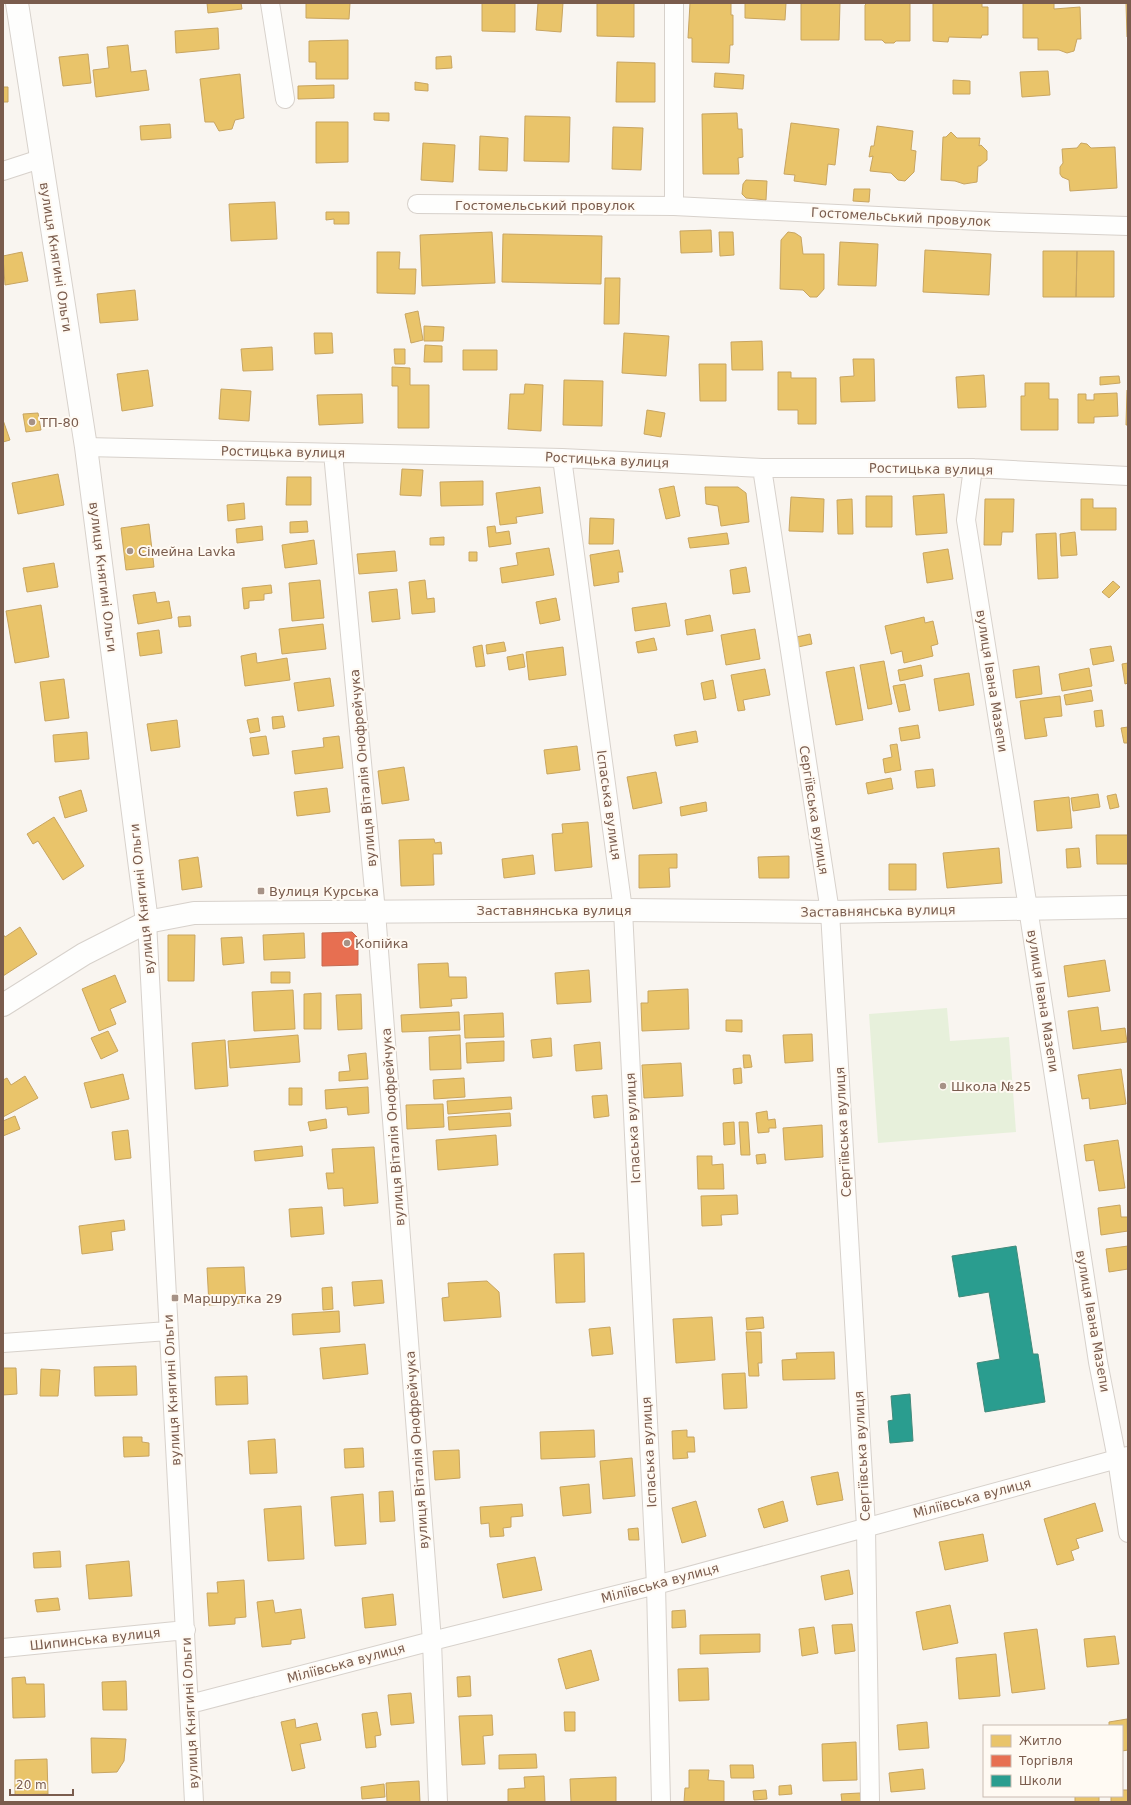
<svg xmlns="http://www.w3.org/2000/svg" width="1131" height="1805" font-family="'DejaVu Sans',sans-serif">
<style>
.green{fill:#e7f0db}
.homes{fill:#e9c46a;stroke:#c8a561}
.shops{fill:#e76f51;stroke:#c66950}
.schools{fill:#2a9d8f;stroke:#428a7b}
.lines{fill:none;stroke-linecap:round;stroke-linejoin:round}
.minor-casing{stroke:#d7d1cb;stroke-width:20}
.tertiary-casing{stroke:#d7d1cb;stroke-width:24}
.minor{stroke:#fefefd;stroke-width:18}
.tertiary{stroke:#fefefd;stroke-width:22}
.poi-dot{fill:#a69286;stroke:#fffaf3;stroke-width:1.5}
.labels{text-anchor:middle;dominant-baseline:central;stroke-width:4;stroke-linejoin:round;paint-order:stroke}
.street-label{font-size:13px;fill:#7a5c4d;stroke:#fffaf3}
.poi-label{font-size:13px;fill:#7a5c4d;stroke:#fffaf3;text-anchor:start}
</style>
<rect width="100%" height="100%" fill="#f9f5f0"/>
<path class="green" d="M947,1008L950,1041L1009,1037L1016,1132L878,1143L869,1014Z"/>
<path class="homes" d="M207,3H241L242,9L208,13Z
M306,3H350L349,19L306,18Z
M482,3H515V32L482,31Z
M538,3H563L561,32L536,30Z
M597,3H634V37L597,36Z
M690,3H731V15H733V45H730L729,63L692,62V38H688Z
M745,3H786L785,20L745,18Z
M801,3H840L839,40H801Z
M867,3H910V41H896L894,43H885L882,40H865V5Z
M933,3H982V7H988V35H982L981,38L949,37L948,42L933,41Z
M1023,3H1054V9L1080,7L1081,39H1077L1074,51L1067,53L1059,50H1038V38H1023Z
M1126,3H1128V37H1127Z
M218,28L219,49L176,53L175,31Z
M348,40V79H316V62H309V41Z
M128,45L131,72L146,70L149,90L96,97L93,70L109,68L107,47Z
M88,54L91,83L63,86L59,57Z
M451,56L452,68L436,69V57Z
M617,62L655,63V102H616Z
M1048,71L1050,95L1022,97L1020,72Z
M715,73L744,75L743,89L714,87Z
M240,74L244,118L235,120L232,129L219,131L214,122H205L200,79Z
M953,80L970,81V94H953Z
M415,82L428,84V91L415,90Z
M334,85V98L298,99V86Z
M3,87H8V102H3Z
M374,113H389V121L374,120Z
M737,113L738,129H742L743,157L738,158L739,174H703L702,114Z
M525,116L570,117L569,162L524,161Z
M316,122H348V162L316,163Z
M791,123L839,129L835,165L828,164L826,185L794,181L795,175L784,174Z
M170,124L171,138L141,140L140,126Z
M877,126L913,131L911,150L916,151L914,172L905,181L898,180L891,173L870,171L873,156L869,157L871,146H874Z
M613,127L643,128L641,170L612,169Z
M951,132L957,138H980L979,146L981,145L987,151V160L980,166H978L977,182L964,184L955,181L941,180L943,137H946Z
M480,136L508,138L507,171L479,170Z
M423,143L455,145L453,182L421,180Z
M1081,143L1087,144L1091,148L1115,147L1117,188L1070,191L1069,180L1062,177L1060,174V167L1063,163L1062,149L1077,148Z
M746,180L767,181L766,200L746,198L742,194L743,184Z
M854,189H870L869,202L853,201Z
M275,202L277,239L231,241L229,204Z
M326,212H349V224H334V219L326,220Z
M711,230L712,252L681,253L680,231Z
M492,232L495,283L422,286L420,235Z
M719,232H733L734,255L720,256Z
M788,232L795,233L801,237L803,254H824V289L817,297H810L803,290L780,289L781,240Z
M503,234L602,236L601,284L502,282Z
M840,242L878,244L876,286L838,285Z
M925,250L991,254L989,295L923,292Z
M1043,251H1077L1076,297H1043Z
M1077,251H1114V297H1076Z
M22,252L28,281L5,285L3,256Z
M377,252H400L399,269H416L415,294L377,293Z
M605,278H620L619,324H604Z
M135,290L138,320L100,323L97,294Z
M418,311L423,340L411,343L405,314Z
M424,326L444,327L443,341H424Z
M314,333H332L333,353L315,354Z
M624,333L669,336L666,376L622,373Z
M762,341L763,370H732L731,342Z
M425,345L442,346V362H424Z
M272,347L273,370L243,371L241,349Z
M394,349H405V364H395Z
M463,350H497V370H463Z
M853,359H874L875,401L841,402L840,377L854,376Z
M699,364H726V401H700Z
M392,367L410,368V385H429V428H398V386H392Z
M148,370L153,406L122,411L117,374Z
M778,372H791V378H816V424H798V410H778Z
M984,375L986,407L958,408L956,377Z
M1119,376L1120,383L1100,385V377Z
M564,380L603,381L602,426L563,425Z
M1025,383H1049V399H1058V430H1021V396H1025Z
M525,384L543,385L541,431L508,429L510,394H524Z
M221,389L251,391L249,421L219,419Z
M1127,390H1128V425H1126Z
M1117,393L1118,416L1094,417V423H1078V394H1086V400H1094V394Z
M362,394L363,423L319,425L317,395Z
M647,410L665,413L661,437L644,434Z
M38,413L41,430L26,432L23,414Z
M3,420L10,440L3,442Z
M402,469L423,470L421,496L400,495Z
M58,474L64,505L18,514L12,483Z
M287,477H311V505H286Z
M483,481V505L441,506L440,482Z
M674,486L680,516L666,519L659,489Z
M540,487L543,513L516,517L517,523L500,525L496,493Z
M705,487H738L746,493L749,522L721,526L718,506L706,504Z
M944,494L947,533L916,535L913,496Z
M866,496H892V527H866Z
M791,497L824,499L823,532L789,531Z
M852,499L853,534H838L837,500Z
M985,499H1014L1013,532H1002L1001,545H984Z
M1081,499H1093V508H1116V530H1081Z
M244,503L245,519L228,521L227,505Z
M590,518L614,519L613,544H589Z
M307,521L308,532L290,533V522Z
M149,524L154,567L126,570L121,528Z
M262,526L263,540L237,543L236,529Z
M495,526L496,533L509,531L511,544L489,547L487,527Z
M1075,532L1077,555L1061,556L1060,534Z
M727,533L729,544L690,548L688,538Z
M1056,533L1058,578L1038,579L1036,534Z
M444,537V545H430V538Z
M314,540L317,564L285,568L282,545Z
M549,548L554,575L502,583L500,568L518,565L516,553Z
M948,549L953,579L927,583L923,553Z
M619,550L623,572H618L619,582L594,586L590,555Z
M395,551L397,571L359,574L357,554Z
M469,552H477V561H469Z
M54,563L58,587L27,592L23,568Z
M746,567L750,592L733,594L730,570Z
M320,580L324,618L292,621L289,583Z
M425,580L427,599L434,598L435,612L412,614L409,582Z
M1113,581L1120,587L1109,598L1102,592Z
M271,585L272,593L264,594V600L249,601V608L244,609L242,588Z
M397,589L400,619L372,622L369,592Z
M155,592L157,603L169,601L172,618L138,624L133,595Z
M556,598L560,620L540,624L536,602Z
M666,603L670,626L635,631L632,608Z
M41,605L49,657L15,663L6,611Z
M710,615L713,631L687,635L685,620Z
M190,616L191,626L179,627L178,617Z
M924,617L925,623L933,621L938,644L931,646L933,656L904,663L902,651L891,654L885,626Z
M323,624L326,649L282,654L279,629Z
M755,629L760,659L726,665L721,635Z
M159,630L162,653L140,656L137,633Z
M810,634L812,644L798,647L796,637Z
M654,638L657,650L638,653L636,642Z
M504,642L506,651L487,654L486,645Z
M482,645L485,666L476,667L473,647Z
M1111,646L1114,661L1093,665L1090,649Z
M563,647L566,675L529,680L526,652Z
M256,653L257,663L287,658L290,680L245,686L241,656Z
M523,654L525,667L509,670L507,657Z
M884,661L892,704L868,709L860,665Z
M1128,663V683L1125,684L1122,664Z
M921,665L923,676L900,681L898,670Z
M1039,666L1042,694L1016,698L1013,670Z
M854,667L863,720L836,725L826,672Z
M1089,668L1092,686L1062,691L1059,674Z
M765,669L770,695L743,700L745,710L738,711L731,675Z
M969,673L974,705L939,711L934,679Z
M330,678L334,706L298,711L294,683Z
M64,679L69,718L45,721L40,682Z
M713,680L716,698L704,700L701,683Z
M905,684L910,710L899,712L893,686Z
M1091,690L1093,701L1066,705L1064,695Z
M1060,696L1062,716L1044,718L1047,736L1025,739L1020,701Z
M1102,710L1104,726L1096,727L1094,711Z
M283,716L285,727L273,729L272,717Z
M258,718L260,731L250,733L247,720Z
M177,720L180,747L151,751L147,724Z
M918,725L920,738L901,741L899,728Z
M1128,727V743H1124L1121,728Z
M696,731L698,742L676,746L674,735Z
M87,732L89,759L55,762L53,735Z
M266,736L269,754L253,756L250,738Z
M339,736L343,768L295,774L292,751L324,747L323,738Z
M897,744L901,770L885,773L883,759L892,757L890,745Z
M577,746L580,770L547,774L544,750Z
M404,767L409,800L382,804L378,771Z
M933,769L935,786L917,788L915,771Z
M656,772L662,803L633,809L627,777Z
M891,778L893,789L868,794L866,783Z
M327,788L330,812L297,816L294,792Z
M81,790L87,811L65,818L59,797Z
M1098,794L1100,807L1073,811L1071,798Z
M1116,794L1119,807L1110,809L1107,796Z
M1069,797L1072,828L1037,831L1034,801Z
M706,802L707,811L681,816L680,807Z
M54,817L84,866L63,880L38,841L33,844L27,834Z
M588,822L592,867L555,871L552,834L563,833L562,824Z
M1096,835H1128V864H1097Z
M434,839L435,843L441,842L442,854H433L434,885L401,886L399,840Z
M999,848L1002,883L947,888L943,853Z
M1079,848L1081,867L1067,868L1066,849Z
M677,854V868H669L670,887L639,888V855Z
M533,855L535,874L504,878L502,859Z
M789,856V878H759L758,857Z
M198,857L202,887L182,890L179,860Z
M889,864H916V890H889Z
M20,927L37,954L3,976V934L5,937Z
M304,933L305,958L264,960L263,935Z
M168,935H195L194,981H168Z
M242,937L244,963L223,965L221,938Z
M1105,960L1110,991L1068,997L1064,966Z
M448,963L449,977H466L467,998L451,999L452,1006L420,1008L418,964Z
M589,970L591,1002L557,1004L555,973Z
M271,972H290V983H271Z
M115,975L126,1002L110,1009L116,1024L99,1031L82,989Z
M688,989L689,1029L642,1031L641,1003H648V991Z
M293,990L295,1029L254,1031L252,992Z
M321,993V1029H304V994Z
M361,994L362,1029L338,1030L336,995Z
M1098,1007L1101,1031L1125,1028L1127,1042L1073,1049L1068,1011Z
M459,1012L460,1030L402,1032L401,1015Z
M503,1013L504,1037L465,1038L464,1015Z
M726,1020H742V1032L726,1031Z
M108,1031L118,1051L101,1059L91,1038Z
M812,1034L813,1061L785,1063L783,1035Z
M298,1035L300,1062L230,1068L228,1041Z
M460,1035L461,1069L430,1070L429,1037Z
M551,1038L552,1056L533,1058L531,1040Z
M225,1040L228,1086L195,1089L192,1043Z
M504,1041V1061L467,1063L466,1043Z
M600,1042L602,1069L576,1071L574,1045Z
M366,1053L368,1079L339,1081V1072L350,1071L348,1055Z
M743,1055H750L752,1067L744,1068Z
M681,1063L683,1096L644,1098L642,1065Z
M741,1068L742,1083L734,1084L733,1069Z
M1121,1069L1126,1104L1090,1109L1089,1098L1082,1099L1078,1075Z
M123,1074L129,1099L91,1108L84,1083Z
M25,1076L38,1098L3,1117V1080L7,1078L11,1085Z
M464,1078L465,1097L434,1099L433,1080Z
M368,1087L369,1113L348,1115L347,1107L326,1109L325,1090Z
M289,1088H302V1105H289Z
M607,1095L609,1116L594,1118L592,1096Z
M511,1097L512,1109L448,1114L447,1101Z
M443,1104L444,1127L407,1129L406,1105Z
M767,1111L768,1120L775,1119L776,1128H769V1132L758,1133L756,1113Z
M510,1113L511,1126L449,1130L448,1117Z
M15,1116L20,1129L3,1136V1121Z
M326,1119L327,1128L310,1131L308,1122Z
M734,1122L735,1144L724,1145L723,1123Z
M739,1122H748L750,1155H741Z
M822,1125L823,1157L785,1160L783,1128Z
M128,1130L131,1158L115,1160L112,1132Z
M496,1135L498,1165L438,1170L436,1140Z
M1118,1140L1125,1188L1099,1191L1094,1160L1086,1161L1084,1145Z
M302,1146L303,1156L255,1161L254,1151Z
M374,1147L378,1203L344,1206L343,1188L328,1189L326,1173H334L332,1149Z
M765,1154L766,1163L757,1164L756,1155Z
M697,1156H712V1165L723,1164L724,1189H698Z
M737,1195L738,1214L721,1215L722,1225L702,1226L701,1196Z
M1120,1205L1121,1217H1128V1231L1101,1235L1098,1208Z
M322,1207L324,1234L291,1237L289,1209Z
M124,1220L125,1230L111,1232L113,1250L82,1254L79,1226Z
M1128,1246V1269L1109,1272L1106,1249Z
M584,1253L585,1302L556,1303L554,1254Z
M244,1267L246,1303L209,1305L207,1268Z
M382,1280L384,1303L354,1306L352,1282Z
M487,1281L499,1292L501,1317L444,1321L442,1298L449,1297L448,1283Z
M332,1287L333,1309L323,1310L322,1288Z
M339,1311L340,1332L293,1335L292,1314Z
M712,1317L715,1360L676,1363L673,1319Z
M763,1317L764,1328L747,1330L746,1318Z
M610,1327L613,1354L592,1356L589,1329Z
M746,1332H761L762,1363H758L759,1376H749Z
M365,1344L368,1374L323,1379L320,1348Z
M834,1352L835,1379L783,1380L782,1360L797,1359L796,1353Z
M136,1366L137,1395L95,1396L94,1367Z
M3,1368H16L17,1394L3,1395Z
M41,1369L60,1370L58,1396H40Z
M745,1373L747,1408L724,1409L722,1374Z
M247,1376L248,1404L216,1405L215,1377Z
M594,1430L595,1457L541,1459L540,1432Z
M687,1430V1437H694L695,1452H687L688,1458L673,1459L672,1431Z
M123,1437H142V1442L149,1443V1456L124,1457Z
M275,1439L277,1473L250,1474L248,1441Z
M363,1448L364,1467L345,1468L344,1449Z
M459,1450L460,1478L435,1480L433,1451Z
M632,1458L635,1496L603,1499L600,1461Z
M838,1472L843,1500L817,1505L811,1477Z
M589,1484L591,1513L563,1516L560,1487Z
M393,1491L395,1521L380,1522L379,1492Z
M363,1494L366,1544L335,1546L331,1497Z
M696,1501L706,1536L682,1543L672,1508Z
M783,1501L788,1521L764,1528L758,1509Z
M1095,1503L1103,1531L1076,1539L1079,1548L1071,1551L1074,1560L1057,1565L1044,1519Z
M522,1504L523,1516L511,1517V1527L503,1528L504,1536L490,1537L489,1523L481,1524L480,1507Z
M301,1506L304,1559L268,1561L264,1509Z
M638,1528L639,1540H629L628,1529Z
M983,1534L988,1561L945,1570L939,1542Z
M60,1551L61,1567L34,1568L33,1553Z
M535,1557L542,1590L503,1598L497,1564Z
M129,1561L132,1596L89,1599L86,1565Z
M849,1570L853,1594L825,1600L821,1576Z
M244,1580L246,1617L235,1618V1624L209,1626L207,1593H218L217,1582Z
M393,1594L396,1625L365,1628L362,1598Z
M58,1598L60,1610L37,1612L35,1600Z
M273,1600L275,1613L301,1609L305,1638L291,1640V1644L262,1647L257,1602Z
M950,1605L958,1643L923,1650L916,1612Z
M685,1610L686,1627L672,1628V1611Z
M852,1624L855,1651L835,1654L832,1625Z
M814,1627L818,1653L802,1656L799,1629Z
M1037,1629L1045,1689L1012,1693L1004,1633Z
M760,1634V1652L700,1654V1635Z
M1115,1636L1119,1664L1087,1667L1084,1639Z
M591,1650L599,1680L566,1689L558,1659Z
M996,1654L1000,1696L959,1699L956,1658Z
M708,1668L709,1700L679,1701L678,1669Z
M470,1676L471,1696L458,1697L457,1677Z
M25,1677L26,1684H44L45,1717L13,1718L12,1678Z
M126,1681L127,1710H103L102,1682Z
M411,1693L414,1723L391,1725L388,1695Z
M377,1712L381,1735L375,1736L376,1747L366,1748L362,1714Z
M564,1712H575V1731H565Z
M492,1715L493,1735L483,1736L485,1764L462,1765L459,1716Z
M295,1719L296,1728L317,1723L321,1740L300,1744L305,1768L292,1771L281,1722Z
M1127,1719L1128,1750L1122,1751V1726H1109V1722Z
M927,1722L929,1748L899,1750L897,1725Z
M91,1738L126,1739L124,1761L117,1772L92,1773Z
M856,1742L857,1780L823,1781L822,1744Z
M536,1754L537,1768L499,1769V1755Z
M47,1759L48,1794L15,1795V1760Z
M730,1765H753L754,1778H731Z
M923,1769L925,1789L891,1792L889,1773Z
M689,1770H709L708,1780L724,1781V1802H684L685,1788H689Z
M544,1776L545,1802H508V1789L525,1788L524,1777Z
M616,1777V1802H571L570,1779Z
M419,1781L420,1802H387L386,1783Z
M384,1784L385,1797L362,1799L361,1787Z
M791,1785L792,1794L779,1795V1786Z
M766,1790L767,1799L754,1800L753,1791Z
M1122,1790H1128V1802H1111V1796H1122Z
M860,1793L861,1802H842L841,1794Z
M1075,1796H1099V1802H1075Z"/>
<path class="shops" d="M352,932L358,938V965L322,966V933Z"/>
<path class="schools" d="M1016,1246L1033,1354H1038L1045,1402L985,1412L977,1363L1000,1359L989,1292L959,1297L952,1256Z
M910,1394L913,1441L890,1443L888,1421L893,1420L891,1396Z"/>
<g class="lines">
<g class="minor-casing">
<path id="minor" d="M270,3L285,99
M3,171L40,159
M417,204L674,206L1000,222L1128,226
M674,206V3
M86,447L562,458L762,468H973L1128,476
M333,453L376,912L432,1641L438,1802
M562,458L623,910L656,1585L661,1802
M762,468L830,912L866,1527L870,1802
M973,468L966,520L1028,908L1098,1362L1117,1459L1128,1533
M147,922L194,1802
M3,1343L168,1331
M3,1648L186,1630
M190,1704L432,1641L656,1585L1128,1456"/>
</g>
<g class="tertiary-casing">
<path id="tertiary" d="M17,3L86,447L147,922
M3,1005L84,954L147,922L194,913L623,910L830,912L1128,907"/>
</g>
<use href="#minor" class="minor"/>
<use href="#tertiary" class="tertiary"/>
</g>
<g class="poi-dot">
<circle cx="32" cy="422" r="4"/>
<circle cx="130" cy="551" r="4"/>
<rect x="257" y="887" width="8" height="8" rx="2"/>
<circle cx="347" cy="943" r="4"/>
<circle cx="943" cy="1086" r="4"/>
<rect x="171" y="1294" width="8" height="8" rx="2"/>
</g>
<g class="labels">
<g class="street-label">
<text x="545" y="205">Гостомельський провулок</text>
<text transform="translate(901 217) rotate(3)">Гостомельський провулок</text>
<text transform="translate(56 257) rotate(81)">вулиця Княгині Ольги</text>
<text transform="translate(283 452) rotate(1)">Ростицька вулиця</text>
<text transform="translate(607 460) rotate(3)">Ростицька вулиця</text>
<text transform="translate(931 469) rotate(1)">Ростицька вулиця</text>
<text transform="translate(103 577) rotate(83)">вулиця Княгині Ольги</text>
<text transform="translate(992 681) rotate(81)">вулиця Івана Мазепи</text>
<text transform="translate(363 768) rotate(-95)">вулиця Віталія Онофрейчука</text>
<text transform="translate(609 805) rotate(82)">Іспаська вулиця</text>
<text transform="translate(814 810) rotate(81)">Сергіївська вулиця</text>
<text transform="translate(142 899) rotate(-96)">вулиця Княгині Ольги</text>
<text x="554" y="910">Заставнянська вулиця</text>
<text transform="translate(878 911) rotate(-1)">Заставнянська вулиця</text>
<text transform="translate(1043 1001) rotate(81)">вулиця Івана Мазепи</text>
<text transform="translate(393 1127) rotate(-94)">вулиця Віталія Онофрейчука</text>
<text transform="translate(633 1128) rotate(-93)">Іспаська вулиця</text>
<text transform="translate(843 1132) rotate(-93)">Сергіївська вулиця</text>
<text transform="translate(1093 1321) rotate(80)">вулиця Івана Мазепи</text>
<text transform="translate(172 1390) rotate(-93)">вулиця Княгині Ольги</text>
<text transform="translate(417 1450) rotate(-94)">вулиця Віталія Онофрейчука</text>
<text transform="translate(649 1452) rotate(-93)">Іспаська вулиця</text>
<text transform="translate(862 1456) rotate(-93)">Сергіївська вулиця</text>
<text transform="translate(972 1498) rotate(-15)">Міліївська вулиця</text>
<text transform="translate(660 1583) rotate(-15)">Міліївська вулиця</text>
<text transform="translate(95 1639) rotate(-6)">Шипинська вулиця</text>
<text transform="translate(346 1663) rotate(-15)">Міліївська вулиця</text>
<text transform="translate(190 1713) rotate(-93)">вулиця Княгині Ольги</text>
</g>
<g class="poi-label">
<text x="40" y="422">ТП-80</text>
<text x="138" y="551">Сімейна Lavka</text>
<text x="269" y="891">Вулиця Курська</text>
<text x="355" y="943">Копійка</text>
<text x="951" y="1086">Школа №25</text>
<text x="183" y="1298">Маршрутка 29</text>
</g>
</g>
<rect width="1131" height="1805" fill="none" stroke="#7a5c4d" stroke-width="8"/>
<rect x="983" y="1725" width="140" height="72" fill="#fffaf3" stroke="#cabbb1"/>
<rect x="991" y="1735" width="20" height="12" fill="#e9c46a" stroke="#cabbb1"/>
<text x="1019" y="1745" font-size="12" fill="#7a5c4d">Житло</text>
<rect x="991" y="1755" width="20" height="12" fill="#e76f51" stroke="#cabbb1"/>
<text x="1019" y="1765" font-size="12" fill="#7a5c4d">Торгівля</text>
<rect x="991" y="1775" width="20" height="12" fill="#2a9d8f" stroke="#cabbb1"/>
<text x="1019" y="1785" font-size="12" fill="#7a5c4d">Школи</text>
<path d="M10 1789v6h63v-6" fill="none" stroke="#7a5c4d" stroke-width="2"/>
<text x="16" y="1789" font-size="12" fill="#7a5c4d" stroke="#fffaf3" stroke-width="3" paint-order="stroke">20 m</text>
</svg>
